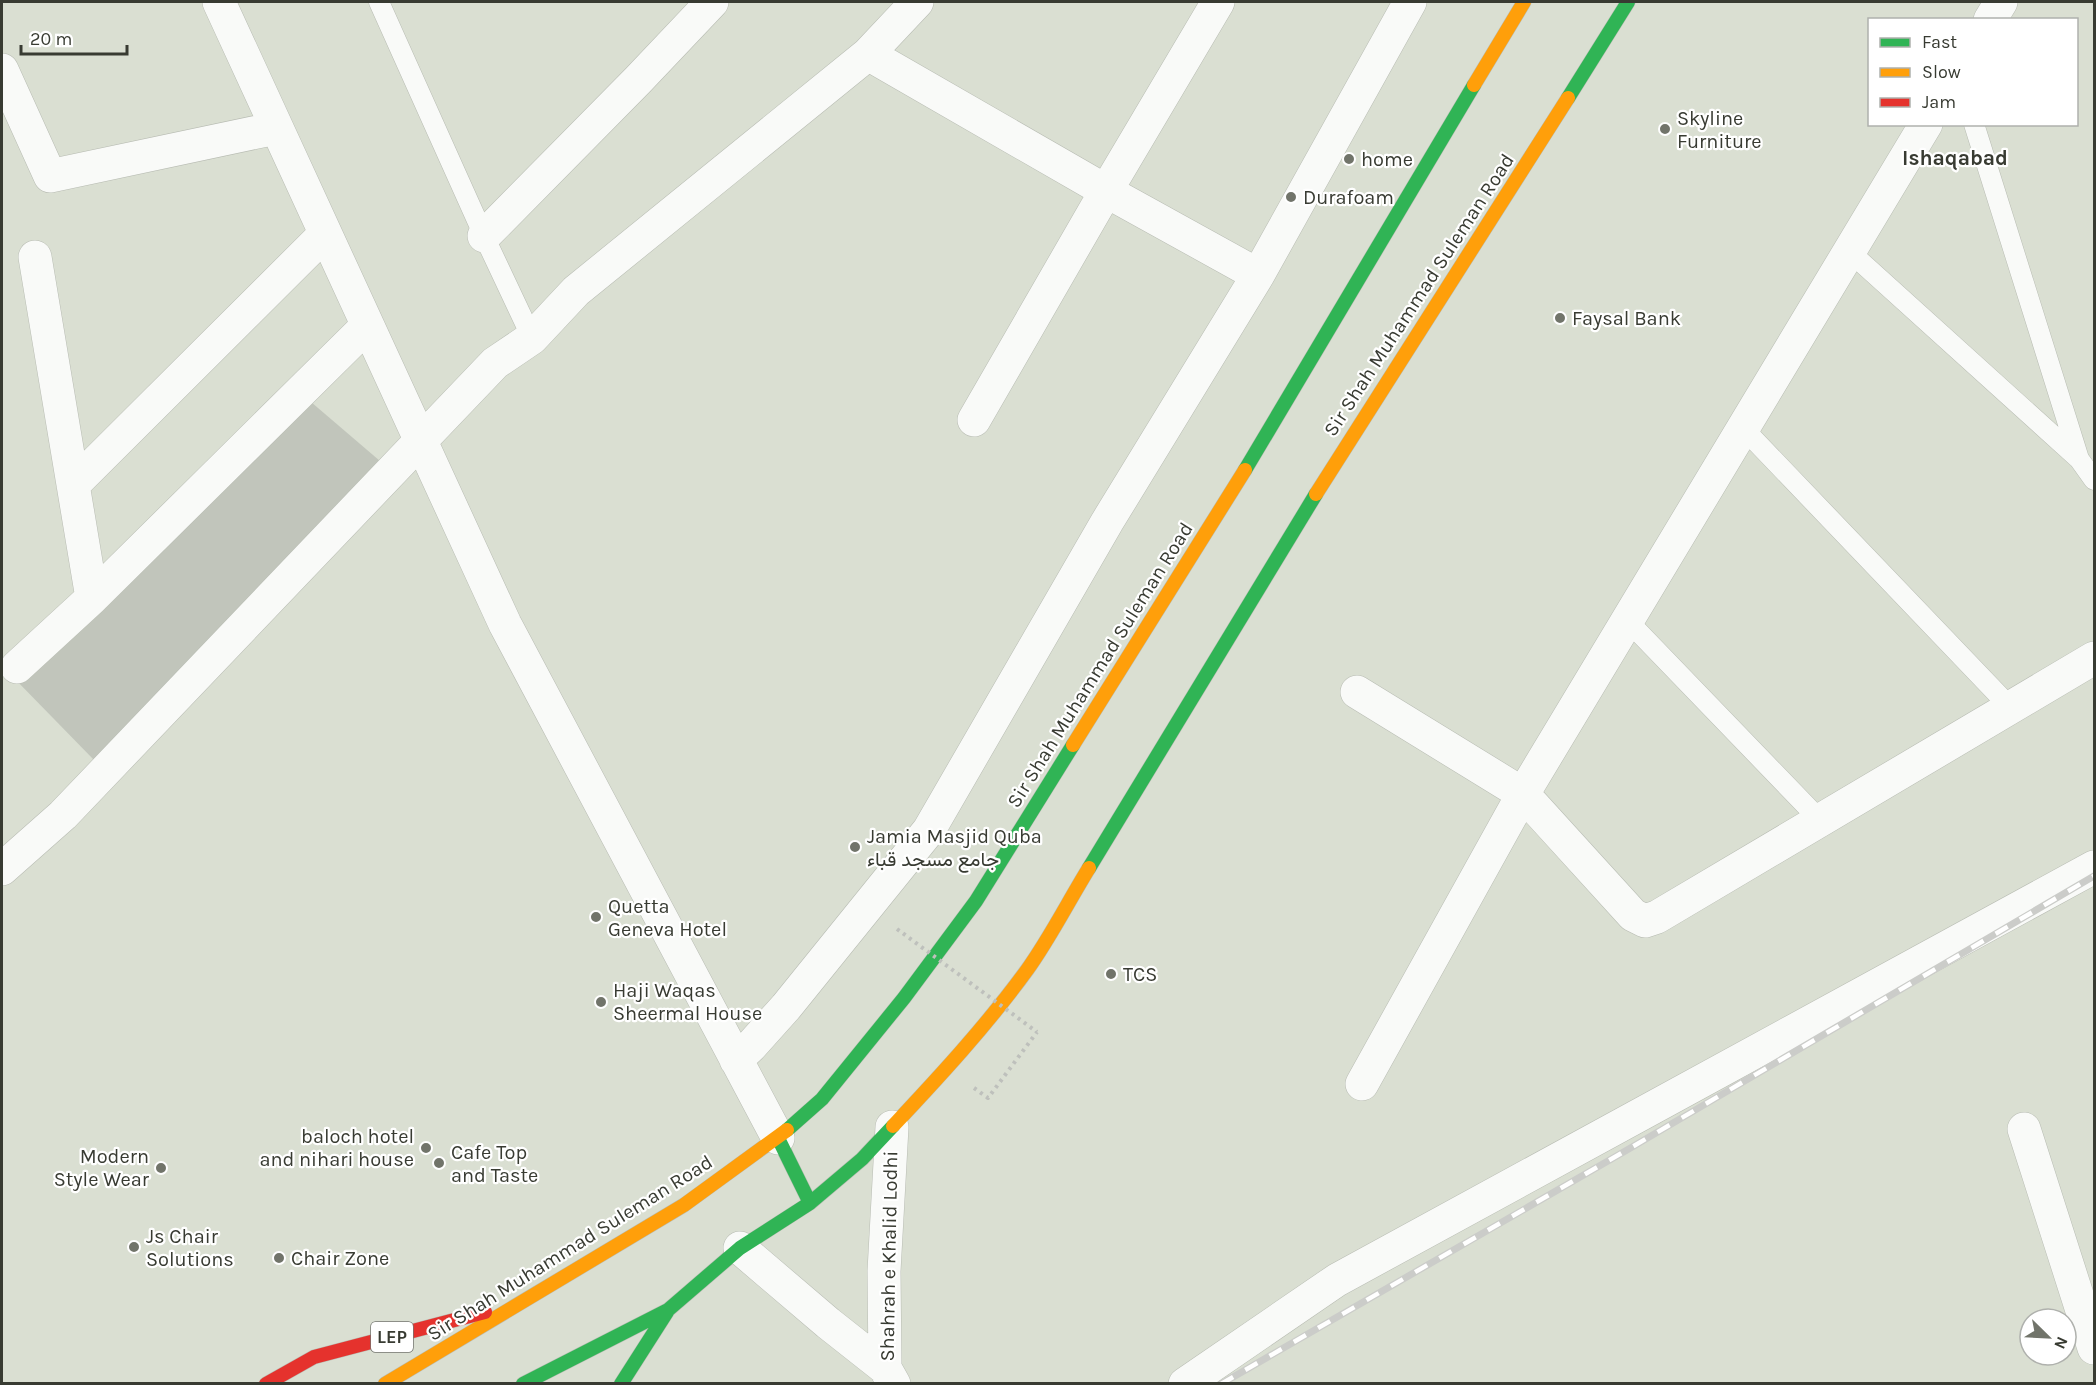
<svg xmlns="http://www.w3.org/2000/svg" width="2096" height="1385" font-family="Karla,Vazirmatn,sans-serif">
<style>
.building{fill:#c1c5bb}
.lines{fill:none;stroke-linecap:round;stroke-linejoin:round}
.lane-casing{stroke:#b8bcb3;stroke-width:21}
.street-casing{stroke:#b8bcb3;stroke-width:34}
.fast-casing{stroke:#b8bcb3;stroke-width:15}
.slow-casing{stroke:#b8bcb3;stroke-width:15}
.jam-casing{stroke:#b8bcb3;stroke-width:15}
.path{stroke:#bec0bc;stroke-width:4;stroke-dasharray:3 4.5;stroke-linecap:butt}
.lane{stroke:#f9faf8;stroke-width:20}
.street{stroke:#f9faf8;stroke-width:33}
.fast{stroke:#30b455;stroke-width:14}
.slow{stroke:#ff9f0a;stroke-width:14}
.jam{stroke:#e5322d;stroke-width:14}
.rail-casing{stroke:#cbccc9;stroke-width:7}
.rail{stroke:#fff;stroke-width:4.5;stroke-dasharray:14;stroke-linecap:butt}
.path-bridge{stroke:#bec0bc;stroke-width:4;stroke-dasharray:3 4.5;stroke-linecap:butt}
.poi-dot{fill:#71746a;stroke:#fff;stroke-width:2}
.labels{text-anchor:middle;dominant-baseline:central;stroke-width:4.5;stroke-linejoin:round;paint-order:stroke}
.shield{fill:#fff;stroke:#747670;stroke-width:1.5}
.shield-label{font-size:18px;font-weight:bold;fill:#383b32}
.poi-label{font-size:20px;fill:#383b32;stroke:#fff;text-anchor:start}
.street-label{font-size:20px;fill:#383b32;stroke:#fff}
.neighbourhood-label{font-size:21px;font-weight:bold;fill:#383b32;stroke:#fff}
</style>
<rect width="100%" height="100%" fill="#dadfd2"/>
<path class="building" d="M304,396L380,461L94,760L12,676Z"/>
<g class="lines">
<g class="lane-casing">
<path id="lane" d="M379,2L484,236L532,338
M1974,124L2079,459L2094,480
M1850,252L2079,459
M1743,428L2010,707
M1627,620L1819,819"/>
</g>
<g class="street-casing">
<path id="street" d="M219,2L505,624L778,1138
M1990,20L2001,2
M868,54L1106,191L1258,275
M2,70L50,176L276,128
M484,236L638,80L712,2
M35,257L92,598
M974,420L1106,191L1218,2
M73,485L325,234
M17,667L92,598L367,326
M1357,692L1523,794L1633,915L1645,921L1657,917L2094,658
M2,869L63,815L495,363L532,338L576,291L868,54L917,2
M736,1060L751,1046L786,1007L929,830L1107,522L1258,275L1410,2
M1362,1084L1523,794L1926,124
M892,1127L884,1271L885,1368L894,1384
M2024,1129L2094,1348
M740,1248L828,1323L885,1368
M1185,1384L1337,1280L2094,867"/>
</g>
<g class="fast-casing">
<path id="fast" d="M1568,98L1628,2
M1245,470L1474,85
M1089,868L1316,494
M787,1130L822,1099L904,998L976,901L1073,745
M778,1138L810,1203
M523,1384L668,1310L740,1248L810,1203L862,1159L893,1126
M621,1384L667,1312"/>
</g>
<g class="slow-casing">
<path id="slow" d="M1474,85L1524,2
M1316,494L1568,98
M1073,745L1245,470
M893,1126C940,1076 987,1025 1027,970C1050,938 1068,902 1089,868
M385,1384L684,1205L787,1130"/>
</g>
<g class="jam-casing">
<path id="jam" d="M266,1384L314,1357L485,1312"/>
</g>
<path class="path" d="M974,1088L988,1098L1037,1032"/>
<use href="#lane" class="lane"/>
<use href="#street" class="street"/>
<use href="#fast" class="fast"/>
<use href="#slow" class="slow"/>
<use href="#jam" class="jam"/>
<g class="rail-casing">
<path id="rail" d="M1221,1384L1627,1150L2094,876"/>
</g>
<use href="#rail" class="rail"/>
<path class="path-bridge" d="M897,929L1037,1032"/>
</g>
<g class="poi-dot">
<circle cx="1665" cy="129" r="6"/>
<circle cx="1349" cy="159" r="6"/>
<circle cx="1291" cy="197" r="6"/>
<circle cx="1560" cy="318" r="6"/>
<circle cx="855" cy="847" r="6"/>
<circle cx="596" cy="917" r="6"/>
<circle cx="1111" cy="974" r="6"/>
<circle cx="601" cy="1002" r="6"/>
<circle cx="426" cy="1148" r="6"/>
<circle cx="439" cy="1163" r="6"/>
<circle cx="161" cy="1168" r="6"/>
<circle cx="134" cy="1247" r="6"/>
<circle cx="279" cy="1258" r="6"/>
</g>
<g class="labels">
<rect class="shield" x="371" y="1322" width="42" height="30" rx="4.5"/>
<g class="shield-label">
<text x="392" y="1337">LEP</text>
</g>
<g class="poi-label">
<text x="1677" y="118">Skyline<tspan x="1677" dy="23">Furniture</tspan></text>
<text x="1361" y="159">home</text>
<text x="1303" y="197">Durafoam</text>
<text x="1572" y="318">Faysal Bank</text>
<text x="867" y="836">Jamia Masjid Quba<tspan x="867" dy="23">جامع مسجد قباء</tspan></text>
<text x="608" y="906">Quetta<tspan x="608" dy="23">Geneva Hotel</tspan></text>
<text x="1123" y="974">TCS</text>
<text x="613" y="990">Haji Waqas<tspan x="613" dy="23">Sheermal House</tspan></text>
<text x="414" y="1136" text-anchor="end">baloch hotel<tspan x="414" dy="23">and nihari house</tspan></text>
<text x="451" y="1152">Cafe Top<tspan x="451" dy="23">and Taste</tspan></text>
<text x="149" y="1156" text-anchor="end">Modern<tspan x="149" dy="23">Style Wear</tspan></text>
<text x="146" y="1236">Js Chair<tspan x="146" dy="23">Solutions</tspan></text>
<text x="291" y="1258">Chair Zone</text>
</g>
<g class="street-label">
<text transform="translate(1419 295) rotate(-57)">Sir Shah Muhammad Suleman Road</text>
<text transform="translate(1100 665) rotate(-58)">Sir Shah Muhammad Suleman Road</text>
<text transform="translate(570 1248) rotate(-32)">Sir Shah Muhammad Suleman Road</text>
<text transform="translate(889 1256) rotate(-89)">Shahrah e Khalid Lodhi</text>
</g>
<g class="neighbourhood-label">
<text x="1955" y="158">Ishaqabad</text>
</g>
</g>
<rect width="2096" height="1385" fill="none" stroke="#383b32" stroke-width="6"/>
<rect x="1868" y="18" width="210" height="108" fill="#ffffff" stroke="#afb1ad" stroke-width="1.5"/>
<rect x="1880" y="38" width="30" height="9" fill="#30b455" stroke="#afb1ad" stroke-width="1.5"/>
<text x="1922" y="48" font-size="18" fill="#383b32">Fast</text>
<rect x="1880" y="68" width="30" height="9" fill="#ff9f0a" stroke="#afb1ad" stroke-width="1.5"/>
<text x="1922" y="78" font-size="18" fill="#383b32">Slow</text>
<rect x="1880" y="98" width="30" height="9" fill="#e5322d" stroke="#afb1ad" stroke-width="1.5"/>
<text x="1922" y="108" font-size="18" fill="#383b32">Jam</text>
<g transform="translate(2048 1337) rotate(114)"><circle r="28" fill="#ffffff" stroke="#afb1ad" stroke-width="1.5"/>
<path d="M0-4.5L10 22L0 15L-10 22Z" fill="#71746a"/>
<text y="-9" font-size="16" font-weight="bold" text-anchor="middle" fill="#383b32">N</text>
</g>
<path d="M21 45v9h106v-9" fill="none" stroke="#383b32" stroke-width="3"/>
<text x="30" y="45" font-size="18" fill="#383b32" stroke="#ffffff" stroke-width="4.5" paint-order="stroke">20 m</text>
</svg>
